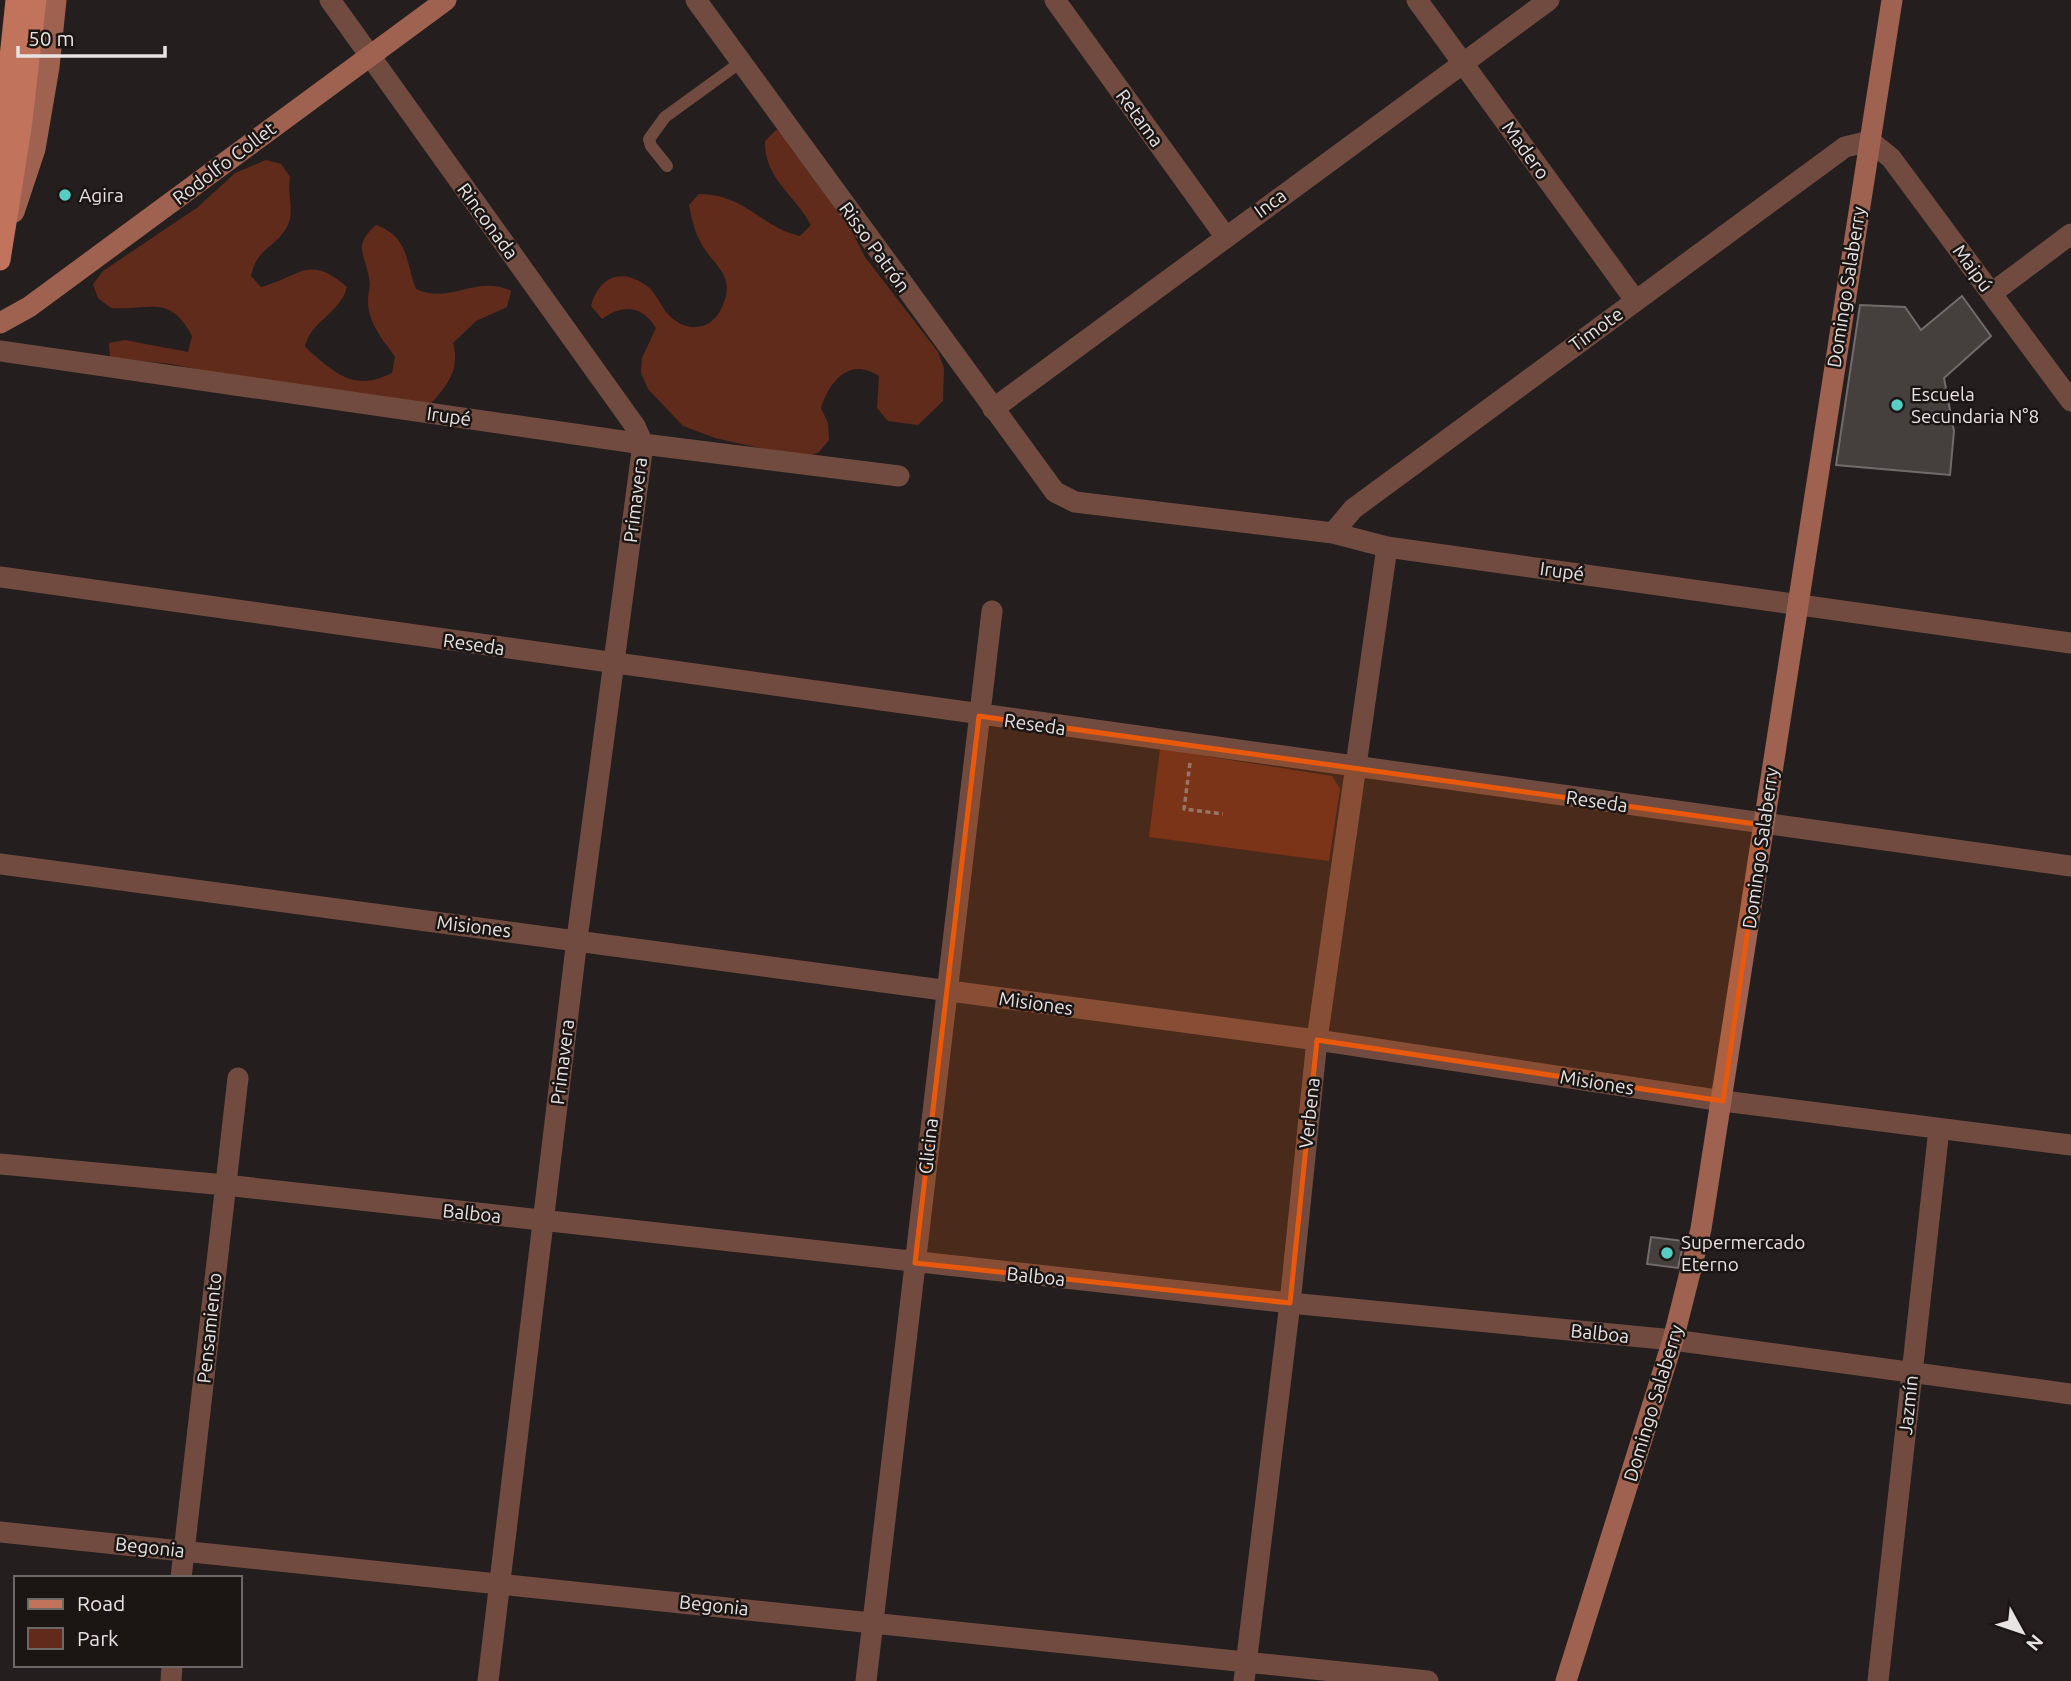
<svg xmlns="http://www.w3.org/2000/svg" width="2071" height="1681" font-family="Ubuntu,sans-serif">
<style>
.green{fill:#612b1b}
.building{fill:#45403e;stroke:#726b6a;stroke-width:2}
.lines{fill:none;stroke-linecap:round;stroke-linejoin:round}
.path{stroke:#827e7d;stroke-width:3.5;stroke-dasharray:5 3.5;stroke-linecap:butt}
.lane{stroke:#714b40;stroke-width:12}
.street{stroke:#714b40;stroke-width:21}
.secondary{stroke:#9f6250;stroke-width:21}
.primary{stroke:#c2735c;stroke-width:21}
.marked{fill:#e8590c;fill-opacity:0.2;stroke:#e8590c;stroke-width:5;stroke-linejoin:round}
.poi-dot{fill:#56cec3;stroke:#1b1614;stroke-width:2.5}
.labels{text-anchor:middle;dominant-baseline:central;stroke-width:5;stroke-linejoin:round;paint-order:stroke}
.street-label{font-size:19px;fill:#e7e3e2;stroke:#1b1614}
.poi-label{font-size:19px;fill:#e7e3e2;stroke:#1b1614;text-anchor:start}
</style>
<rect width="100%" height="100%" fill="#241f1e"/>
<path class="green" d="M776,130L791,132L834,197L865,257L938,352L944,368L943,401L918,425L888,421L877,408L879,376C850,357 830,380 821,408L828,423L829,440L819,452L804,458L715,438L683,426L648,389L641,373L642,358L656,328C642,305 622,304 602,319L591,306C599,277 621,267 647,286C656,293 660,304 666,312C686,336 715,331 724,302C733,278 719,269 706,251C696,237 692,222 689,205L699,194C747,195 759,226 800,236L811,225C794,194 764,178 765,141Z
M266,160L281,164L290,177C287,194 295,212 287,227C275,248 256,249 251,276L261,287C302,276 308,254 347,287C340,314 310,321 305,347C334,372 353,393 392,373L395,357C383,339 368,324 368,300C368,292 371,286 369,278C365,252 352,247 376,225C409,237 405,260 416,289C450,305 477,274 511,291L507,307L476,321L453,343C462,376 440,392 420,416L172,364L110,358L109,343L125,340L188,352L192,336C170,293 149,311 111,308L98,298L93,284L103,271L198,207L235,173Z
M1160,749L1332,776L1340,789L1329,861L1149,837Z"/>
<path class="building" d="M1962,296L1991,336L1944,378L1954,431L1950,475L1836,465L1860,305L1905,307L1921,330Z
M1651,1237L1684,1241L1678,1268L1647,1264Z"/>
<g class="lines">
<path class="path" d="M1190,763L1184,809L1223,814"/>
<path class="lane" d="M667,166L651,146L649,139L665,117L741,62"/>
<path class="street" d="M330,0L635,426L643,444L577,939L488,1681
M696,0L1055,492L1075,502L1333,533L1387,547L2071,643
M1055,0L1225,236
M1417,0L1635,300
M1992,293L2071,234
M0,351L643,444L899,476
M993,409L1549,0
M1333,533L1353,509L1845,147L1870,141L1891,158L2071,401
M0,577L2071,866
M0,864L1317,1040L1723,1101L2071,1145
M0,1164L225,1185L1290,1303L1673,1340L2071,1394
M0,1532L1428,1681
M181,1578L238,1078
M171,1681L172,1665
M866,1681L992,611
M1244,1681L1290,1303L1317,1040L1387,547
M1878,1681L1939,1129"/>
<path class="secondary" d="M14,212L35,149L49,67L56,0
M0,323L29,307L446,0
M1566,1681L1673,1340L1701,1229L1892,0"/>
<path class="primary" d="M1,189V143L16,0
M0,260L21,128L36,0"/>
</g>
<path class="marked" d="M979,716L1763,825L1723,1101L1317,1040L1290,1303L915,1263Z"/>
<g class="poi-dot">
<circle cx="65" cy="195" r="7"/>
<circle cx="1897" cy="405" r="7"/>
<circle cx="1667" cy="1253" r="7"/>
</g>
<g class="labels">
<g class="street-label">
<text transform="translate(1140 118) rotate(54)">Retama</text>
<text transform="translate(1526 150) rotate(54)">Madero</text>
<text transform="translate(224 163) rotate(-37)">Rodolfo Collet</text>
<text transform="translate(1270 203) rotate(-36)">Inca</text>
<text transform="translate(488 221) rotate(54)">Rinconada</text>
<text transform="translate(875 247) rotate(54)">Risso Patrón</text>
<text transform="translate(1973 268) rotate(54)">Maipú</text>
<text transform="translate(1846 287) rotate(-81)">Domingo Salaberry</text>
<text transform="translate(1596 329) rotate(-36)">Timote</text>
<text transform="translate(449 416) rotate(8)">Irupé</text>
<text transform="translate(635 500) rotate(-83)">Primavera</text>
<text transform="translate(1562 571) rotate(8)">Irupé</text>
<text transform="translate(474 644) rotate(8)">Reseda</text>
<text transform="translate(1035 724) rotate(8)">Reseda</text>
<text transform="translate(1597 801) rotate(8)">Reseda</text>
<text transform="translate(1760 848) rotate(-82)">Domingo Salaberry</text>
<text transform="translate(474 926) rotate(7)">Misiones</text>
<text transform="translate(1036 1003) rotate(8)">Misiones</text>
<text transform="translate(562 1062) rotate(-83)">Primavera</text>
<text transform="translate(1597 1082) rotate(9)">Misiones</text>
<text transform="translate(1309 1113) rotate(-84)">Verbena</text>
<text transform="translate(928 1146) rotate(-84)">Glicina</text>
<text transform="translate(472 1213) rotate(6)">Balboa</text>
<text transform="translate(1036 1276) rotate(6)">Balboa</text>
<text transform="translate(209 1328) rotate(-84)">Pensamiento</text>
<text transform="translate(1600 1333) rotate(6)">Balboa</text>
<text transform="translate(1653 1403) rotate(-73)">Domingo Salaberry</text>
<text transform="translate(1908 1405) rotate(-84)">Jazmín</text>
<text transform="translate(150 1547) rotate(6)">Begonia</text>
<text transform="translate(714 1605) rotate(6)">Begonia</text>
</g>
<g class="poi-label">
<text x="79" y="195">Agira</text>
<text x="1911" y="394">Escuela<tspan x="1911" dy="22">Secundaria N°8</tspan></text>
<text x="1681" y="1242">Supermercado<tspan x="1681" dy="22">Eterno</tspan></text>
</g>
</g>
<rect x="14" y="1576" width="228" height="91" fill="#1b1614" stroke="#6d6866" stroke-width="2"/>
<rect x="28" y="1599" width="35" height="10" fill="#c2735c" stroke="#6d6866" stroke-width="2"/>
<text x="77" y="1611" font-size="21" fill="#e7e3e2">Road</text>
<rect x="28" y="1628" width="35" height="21" fill="#612b1b" stroke="#6d6866" stroke-width="2"/>
<text x="77" y="1646" font-size="21" fill="#e7e3e2">Park</text>
<g transform="translate(2022 1632) rotate(130)" stroke="#1b1614" stroke-width="5" paint-order="stroke">
<path d="M0-5L12 26L0 18L-12 26Z" fill="#e7e3e2"/>
<text y="-10" font-size="19" font-weight="bold" text-anchor="middle" fill="#e7e3e2">N</text>
</g>
<path d="M18 46v10h147v-10" fill="none" stroke="#e7e3e2" stroke-width="3.5"/>
<text x="28" y="46" font-size="21" fill="#e7e3e2" stroke="#1b1614" stroke-width="5" paint-order="stroke">50 m</text>
</svg>
